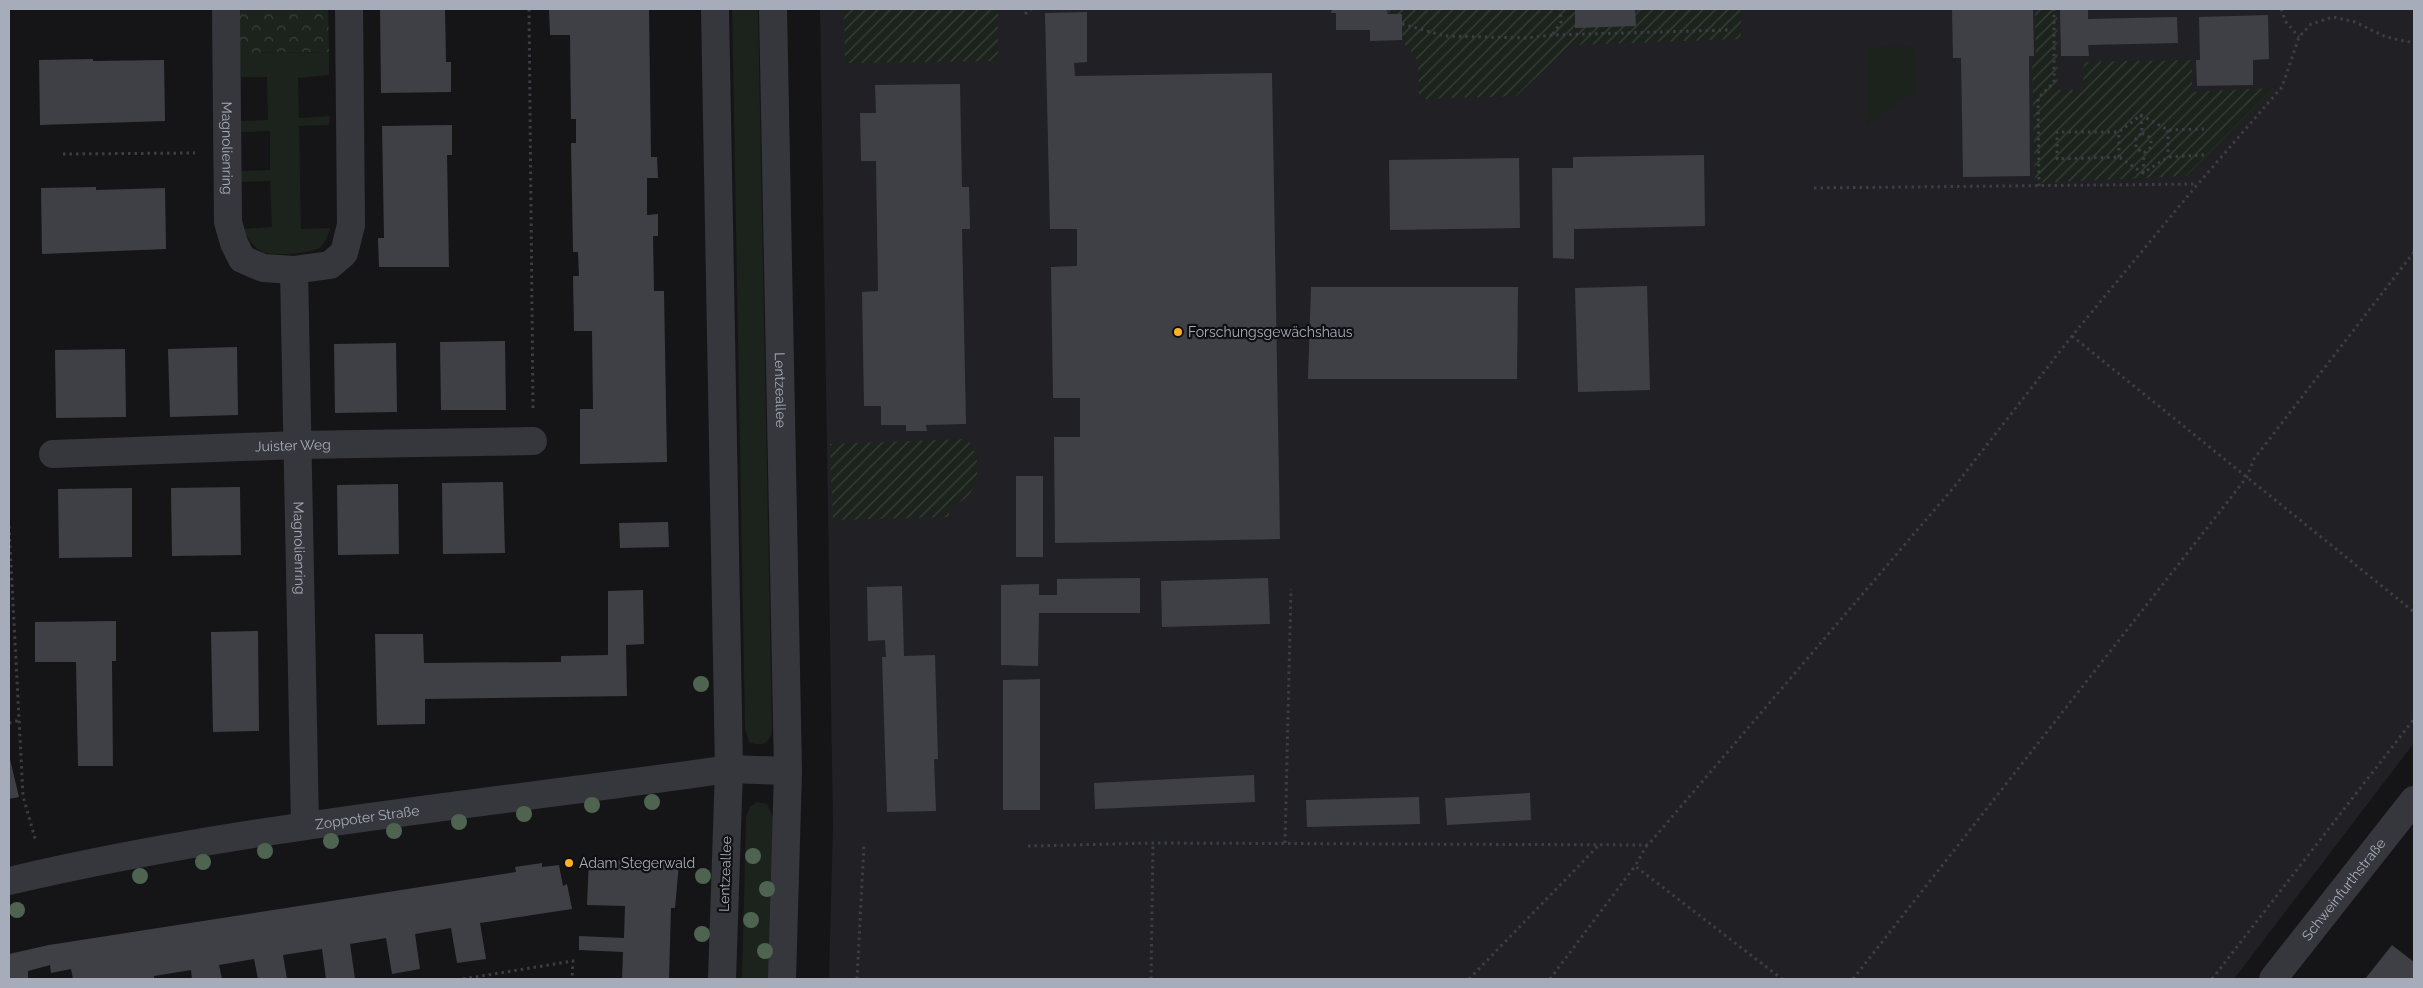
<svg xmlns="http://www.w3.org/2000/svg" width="2423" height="988" font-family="Raleway,sans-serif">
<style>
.built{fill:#212125}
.grass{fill:#1b231c}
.park{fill:url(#park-crowns)}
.garden{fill:url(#garden-furrows)}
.building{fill:#3f4045}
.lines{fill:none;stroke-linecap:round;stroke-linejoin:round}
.path{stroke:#3c3e44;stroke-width:3;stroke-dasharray:2.5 4;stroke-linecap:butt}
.minor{stroke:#36373d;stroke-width:28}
.tree{fill:#4e6450}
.poi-dot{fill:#ffb126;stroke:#101013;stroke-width:2}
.labels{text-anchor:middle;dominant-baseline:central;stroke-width:4.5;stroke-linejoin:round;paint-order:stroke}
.street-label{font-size:14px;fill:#a6acb9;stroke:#101013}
.poi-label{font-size:14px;fill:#a6acb9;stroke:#101013;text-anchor:start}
</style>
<defs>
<pattern id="park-crowns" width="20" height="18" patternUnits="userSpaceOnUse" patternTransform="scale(1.25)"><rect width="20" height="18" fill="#1b231c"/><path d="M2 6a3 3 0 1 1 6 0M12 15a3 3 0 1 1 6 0" fill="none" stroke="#39403b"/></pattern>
<pattern id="garden-furrows" width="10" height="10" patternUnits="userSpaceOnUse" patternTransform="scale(1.25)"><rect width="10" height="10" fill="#1b231c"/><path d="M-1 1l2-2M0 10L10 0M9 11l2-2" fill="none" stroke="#39403b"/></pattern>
</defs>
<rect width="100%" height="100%" fill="#151518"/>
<path class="built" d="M820,9H2414V743L2234,979H829L833,826Z"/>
<path class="grass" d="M732,9H758L772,728C772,742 762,748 749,742L745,728Z
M1914,46L1915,91L1867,124L1866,48Z
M329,52V75L298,78L299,118L330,116L329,125L299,126L301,229L330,228C328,235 326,243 319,248C311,254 271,256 262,252C252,246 248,238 242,229L272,227L270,181L241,182V171L270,170V131L241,132V121L268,120L267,77H241L240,53Z
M757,802L767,804L773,817L769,979H742L746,816L750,807Z"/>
<path class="park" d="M239,9H328L329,52L240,53Z"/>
<path class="garden" d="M844,9H998V61L845,63Z
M1387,9H1741V39L1571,45L1516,96L1419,99L1418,61L1402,40V14H1387Z
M2035,9H2057L2058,90H2083L2084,62L2192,60V92L2273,88L2186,176L2035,183L2032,60L2036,61Z
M967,439C985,459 980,502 949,505V517L833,520L830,444Z"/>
<path class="building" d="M380,9H445L446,62H451V92L381,93Z
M549,9H649L651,157H657L658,178H647V215L658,214V236H653L654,291H664L667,462L580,464V409H593L592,331H574L573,276H579L578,252H573L571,143H576V119H571L570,35H550Z
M1332,9H1387V14H1402V40L1370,41V30H1336V13H1331Z
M1575,9H1635L1636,26L1575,28Z
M1952,9H2033L2034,56H2029L2030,176L1963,177L1961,58H1953Z
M2060,9H2088V19L2177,17L2178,43L2088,45L2089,56H2061Z
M1087,12V62L1074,63L1075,76L1272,73L1280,539L1055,543L1054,437H1080V398H1053L1051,267L1077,266V229H1050L1045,13Z
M2268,15L2269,59L2253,60V85L2197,86L2196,60H2200L2199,17Z
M93,59V61L164,60L165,121L40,125L39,60Z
M960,84L962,187H969L970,229H962L966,424L926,425L927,431H906V425H881V406H864L862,292L878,291L876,161H861L860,113H876L875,85Z
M452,125V155H447L449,267H379L378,238H384L382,126Z
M1704,155L1705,226L1574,229V259L1553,258L1552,168H1573V157Z
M1519,158L1520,228L1390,230L1389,160Z
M96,187V190L165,188L166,249L42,254L41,188Z
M1647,286L1650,390L1578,392L1575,288Z
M1311,287H1518L1517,379H1308Z
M505,341L506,410H441L440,342Z
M396,343L397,412L335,413L334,344Z
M237,347L238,415L170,417L168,349Z
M125,349L126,417L56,418L55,350Z
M1016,476H1043V557H1016Z
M503,482L505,553L443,554L442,483Z
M398,484L399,554L338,555L337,485Z
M240,487L241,555L172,556L171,488Z
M132,488V557L59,558L58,489Z
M668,522L669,547L620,548L619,523Z
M1140,578V613H1039L1038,666L1001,665V585L1039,584V595H1057V579Z
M1268,578L1270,624L1162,627L1161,581Z
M902,586L904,656L935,655L938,759H934L936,811L887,812L882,657H886L885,640L868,641L867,587Z
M643,590L644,644L626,645L627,696L425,699V724L377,725L375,634H423L424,663L561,662V656L608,655V591Z
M116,621V661H112L113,766H78L76,662H35V622Z
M258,631L259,731L213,732L211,632Z
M1040,679V810H1003V680Z
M9,755L19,797L9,799Z
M1254,775L1255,802L1095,809L1094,783Z
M1530,793L1531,820L1447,825L1445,798Z
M1419,797L1420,824L1307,827L1306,800Z
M589,859L679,863L675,908H671L669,979H622L623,952L579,950V936L624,938L625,906L587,905Z
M542,863V867L559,865L563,886L567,884L572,909L480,923L486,959L457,963L451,928L415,934L420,969L392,974L386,938L350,944L355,979H326L322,949L283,955L287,979H258L254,959L219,965L222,979H192L191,970L154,976V979H73L71,969L51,973L50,965L28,971V979H9V954L49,945L516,872L515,867Z
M2392,945L2414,962V979H2365Z"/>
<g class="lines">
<path class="path" d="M529,9L533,408
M2281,9L2286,22L2299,37
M1025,14L1031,9
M1402,24L1445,36L1527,38L1553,35L1729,30
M1553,34L1561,22L1560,9
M2141,115L2142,133
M2168,130V157
M2142,133L2151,138V147L2144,153L2136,148V138Z
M63,154L195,153
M2204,155L2168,157L2143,173L2119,157L2057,159V132H2119L2141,115L2168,130L2204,129
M2119,157V132
M2143,173L2144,153
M2039,186L2038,98L2054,82V9
M1814,188L2196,184
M2072,336L2414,612
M9,526L23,796L36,842
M9,723L20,720
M1285,843L1291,589
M1647,845L1635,866L1782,979
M1028,846L1153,843L1648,845L1954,487L2072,336L2191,192L2282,87L2299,37L2311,24L2333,17L2355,22L2386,37L2414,43
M463,979L573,961L572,979
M857,979L864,845
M1151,979L1153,843
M1469,979L1599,845
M1550,979L1635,866
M1853,979L2247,477L2254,459L2414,252
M2212,979L2414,719"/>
<g class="minor">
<path id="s1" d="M226,9L228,222L234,243L242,259L263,268L294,270L330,265L344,253L351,225L349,9"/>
<path d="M715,9L729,769L722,979"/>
<path id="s2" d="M773,9L788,771L782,979"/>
<path id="s3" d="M294,270L305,825"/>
<path id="s4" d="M53,454L299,445L533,441"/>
<path id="s5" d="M9,881C246,825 488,804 729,769L788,771"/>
<path id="s6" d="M2273,979L2414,800"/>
</g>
</g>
<g class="tree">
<circle cx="701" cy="684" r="8"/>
<circle cx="652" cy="802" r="8"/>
<circle cx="592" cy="805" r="8"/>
<circle cx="524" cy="814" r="8"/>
<circle cx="459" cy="822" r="8"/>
<circle cx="394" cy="831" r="8"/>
<circle cx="331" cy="841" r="8"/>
<circle cx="265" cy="851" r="8"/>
<circle cx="753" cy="856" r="8"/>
<circle cx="203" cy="862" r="8"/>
<circle cx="140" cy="876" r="8"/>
<circle cx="703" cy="876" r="8"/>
<circle cx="767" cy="889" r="8"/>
<circle cx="17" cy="910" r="8"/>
<circle cx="751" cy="920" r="8"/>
<circle cx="702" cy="934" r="8"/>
<circle cx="765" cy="951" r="8"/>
</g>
<g class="poi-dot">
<circle cx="1178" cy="332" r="5"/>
<circle cx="569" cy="863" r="5"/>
</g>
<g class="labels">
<g class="street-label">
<text stroke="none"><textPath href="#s1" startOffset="139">Magnolienring</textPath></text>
<text stroke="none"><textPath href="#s2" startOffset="381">Lentzeallee</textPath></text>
<text stroke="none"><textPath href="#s4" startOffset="240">Juister Weg</textPath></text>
<text stroke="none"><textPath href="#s3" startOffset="278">Magnolienring</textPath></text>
<text stroke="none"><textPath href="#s5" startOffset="364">Zoppoter Straße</textPath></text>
<text transform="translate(725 874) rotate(-88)">Lentzeallee</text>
<text stroke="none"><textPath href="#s6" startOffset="114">Schweinfurthstraße</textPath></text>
</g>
<g class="poi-label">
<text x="1188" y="332">Forschungsgewächshaus</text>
<text x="579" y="863">Adam Stegerwald</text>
</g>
</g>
<rect width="2423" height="988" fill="none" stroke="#a6acb9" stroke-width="20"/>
</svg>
